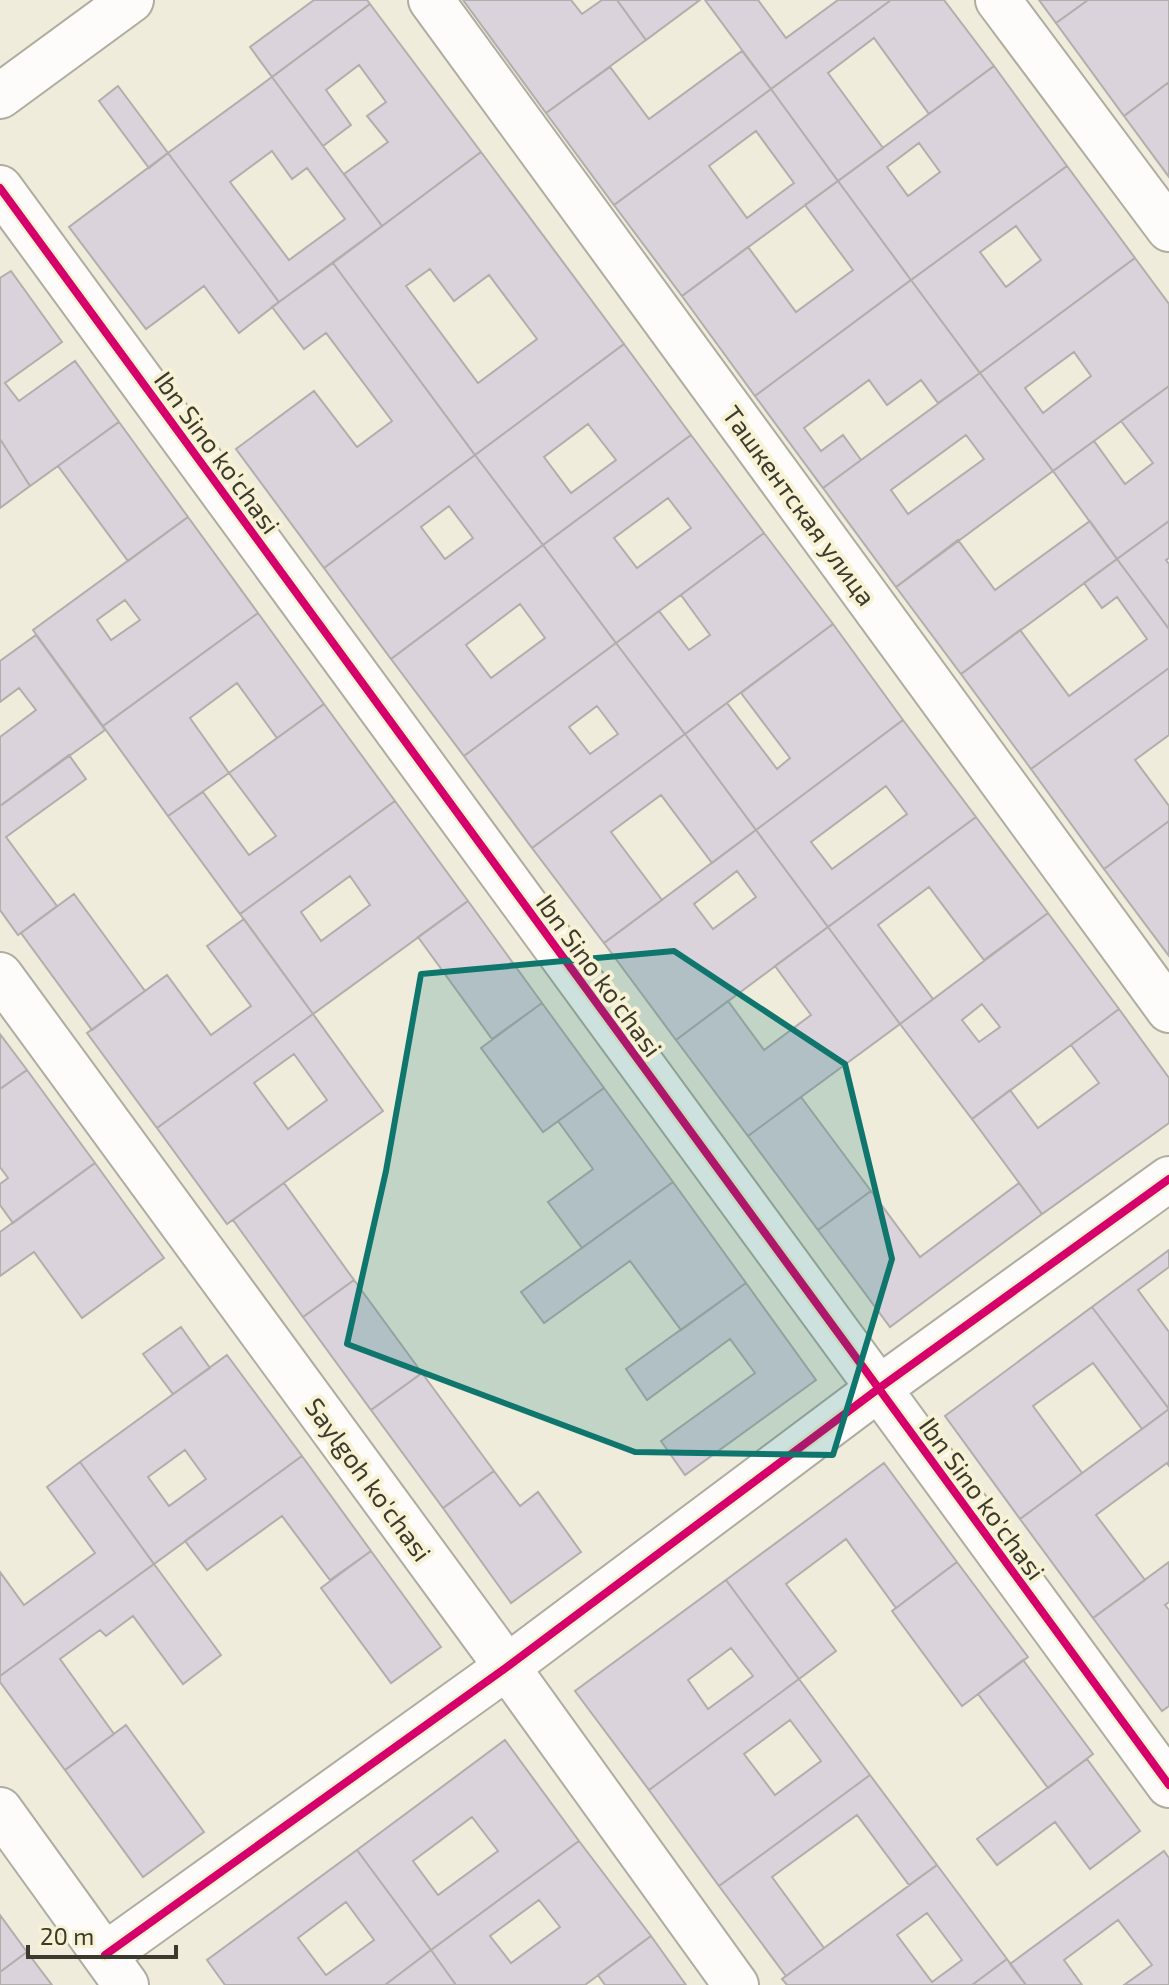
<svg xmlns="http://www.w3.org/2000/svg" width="1169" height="1985" font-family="'Exo 2',sans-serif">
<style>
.building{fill:#dad3db;stroke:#b1aeac;stroke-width:2;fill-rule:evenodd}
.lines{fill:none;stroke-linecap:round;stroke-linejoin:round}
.street-casing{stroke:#afaca0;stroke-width:48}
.street{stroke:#fdfcfa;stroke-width:44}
.cycleway-casing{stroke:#f7f2d4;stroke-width:13}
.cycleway{stroke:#d6006c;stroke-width:8}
.marked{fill:#0f766e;fill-opacity:0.2;stroke:#0f766e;stroke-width:6;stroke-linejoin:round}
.labels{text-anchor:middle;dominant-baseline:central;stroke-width:8;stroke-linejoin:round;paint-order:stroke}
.street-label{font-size:26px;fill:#3c3a2e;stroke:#f7f2d4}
</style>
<rect width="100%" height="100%" fill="#efecdc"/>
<path class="building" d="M314,0H367L370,4L272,77L250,47Z
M463,0H571L582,14L602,0H617L646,40L546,113Z
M617,0H700L646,40Z
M705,0H758L786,38L838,0H891L771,89Z
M891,0H944L994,66L929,114L874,38L828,73L883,148L838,181L771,89Z
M1039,0H1088L1056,23Z
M1088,0H1169V82L1124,116L1056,23Z
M370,4L481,152L382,226L344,174L388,142L367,116L386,102L359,65L326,90L351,125L323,146L272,77Z
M742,51L771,89L614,205L546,113L610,67L649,119Z
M994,66L1067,166L911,280L838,181ZM919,143L940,172L908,196L887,167Z
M272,77L382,226L279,302L168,153ZM272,151L292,179L307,168L345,219L289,260L230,182Z
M1169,82V177L1124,116Z
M118,86L168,153L149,168L99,101Z
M771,89L838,181L682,296L614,205ZM756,131L794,183L747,218L709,166Z
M481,152L624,344L475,455L333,263ZM430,269L454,301L489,275L537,339L478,383L406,286Z
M168,153L279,302L239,333L204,286L146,329L69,227Z
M1067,166L1135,258L980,373L911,280ZM1016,226L1041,260L1006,287L980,252Z
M838,181L911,280L755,396L682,296L748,247L796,312L853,270L805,205Z
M1135,258L1169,304V386L1053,471L980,373ZM1074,352L1091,376L1043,413L1025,388Z
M333,263L475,455L324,568L236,449L314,391L357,447L392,421L326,333L304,349L272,307Z
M11,271L62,342L5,383L19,401L75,361L119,422L30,486L0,439V278Z
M911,280L980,373L938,403L921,380L887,405L869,380L804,428L821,451L843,435L861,460L823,488L755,396Z
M624,344L691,435L543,545L475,455ZM588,424L616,460L571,493L544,457Z
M980,373L1053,471L896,587L823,488ZM966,435L984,459L908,514L891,490Z
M1169,386V521L1117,559L1053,471L1094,441L1125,484L1153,463L1121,421Z
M119,422L188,517L128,561L58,466Z
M691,435L764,533L616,643L543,545ZM668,498L691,528L637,568L614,538Z
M0,439L30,486L0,508Z
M475,455L543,545L391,659L324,568ZM449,506L473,538L445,559L421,527Z
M188,517L258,613L103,726L33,630ZM125,600L140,620L111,640L97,620Z
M1090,521L1117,559L961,674L896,587L958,540L995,590Z
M1169,521V558L1166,560L1169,564V629L1117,559Z
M764,533L833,624L685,734L616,643L659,611L689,650L710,635L681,595Z
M543,545L616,643L464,756L391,659ZM520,604L545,638L491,678L466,645Z
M1117,559L1169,629V668L1031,769L961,674L1020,630L1069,696L1147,639L1117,597L1102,608L1084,583Z
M258,613L324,704L277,738L237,683L190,718L229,773L168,816L103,726Z
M833,624L903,720L756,830L685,734L727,703L777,769L790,758L741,693Z
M36,635L105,730L0,806V737L36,710L19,688L0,702V661Z
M616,643L685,734L532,848L464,756ZM597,706L618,734L590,754L569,727Z
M1169,668V735L1135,760L1169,806V821L1104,869L1031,769Z
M324,704L395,801L240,914L168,816L203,792L249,855L276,836L229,773Z
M903,720L976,817L828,927L756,830ZM886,786L907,814L832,869L811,842Z
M685,734L756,830L712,863L661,795L611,832L662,900L604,943L532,848Z
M69,755L86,779L6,837L57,906L18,935L0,910V806Z
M395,801L468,901L313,1014L240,914ZM350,876L370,905L321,941L301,912Z
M976,817L1048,913L984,960L929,887L878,925L933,999L900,1024L828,927Z
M1169,821V956L1104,869Z
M756,830L828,927L676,1040L604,943ZM737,871L756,897L713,929L694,904Z
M74,894L145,991L92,1030L21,933Z
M468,901L542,1003L492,1039L418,937Z
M1048,913L1119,1009L972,1119L900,1024ZM982,1004L1000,1027L979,1042L962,1020Z
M244,919L313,1014L157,1128L87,1033L167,975L211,1035L251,1006L207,946Z
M828,927L900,1024L748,1136L676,1040L728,1001L764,1050L811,1015L775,966Z
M542,1003L604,1088L543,1132L481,1048Z
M1119,1009L1169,1078V1123L1042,1214L972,1119L1010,1090L1038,1128L1099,1083L1071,1045Z
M313,1014L383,1111L227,1224L157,1128ZM294,1054L327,1100L288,1129L254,1083Z
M0,1034L27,1070L0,1089Z
M27,1070L95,1163L13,1223L0,1205V1184L8,1178L0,1167V1089Z
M604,1088L673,1182L582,1248L548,1202L593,1169L558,1121Z
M801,1097L871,1191L818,1230L748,1136Z
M95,1163L164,1258L82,1318L34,1252L0,1276V1232Z
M673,1182L746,1283L681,1330L630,1261L544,1323L521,1292Z
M284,1183L354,1280L303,1317L233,1220Z
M1019,1183L1042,1214L890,1327L818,1230L871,1191L920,1257Z
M1169,1250V1267L1138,1290L1169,1332V1409L1092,1307Z
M354,1280L422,1373L371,1410L303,1317Z
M746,1283L816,1380L685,1475L661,1441L755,1373L730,1339L647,1400L626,1369Z
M1092,1307L1169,1409L1142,1429L1093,1363L1033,1406L1082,1473L1020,1519L945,1416Z
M181,1327L210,1368L173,1394L143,1354Z
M227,1355L302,1456L154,1564L80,1462ZM185,1450L206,1479L169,1506L148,1477Z
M422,1373L494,1471L443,1508L371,1410Z
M1169,1409V1466L1167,1463L1096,1515L1145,1580L1093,1618L1020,1519Z
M302,1456L371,1551L330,1580L282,1516L207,1570L185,1541Z
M80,1462L154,1564L0,1676V1572L24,1605L95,1553L47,1487Z
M884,1463L957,1562L896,1608L846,1539L786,1584L836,1651L799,1679L726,1580Z
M494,1471L520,1506L538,1492L581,1552L511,1603L443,1508Z
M371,1551L441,1647L391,1683L321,1588Z
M957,1562L1028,1657L962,1706L892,1611Z
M1169,1562V1602L1165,1605L1169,1610V1706L1162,1711L1093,1618Z
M154,1564L221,1655L183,1684L133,1616L106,1636L100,1630L60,1659L114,1734L65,1770L0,1682V1676Z
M726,1580L799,1679L649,1790L575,1691ZM731,1648L753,1676L708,1709L688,1680Z
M1023,1660L1093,1754L1048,1788L978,1694Z
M799,1679L870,1775L719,1886L649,1790ZM790,1720L821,1761L775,1795L744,1754Z
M126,1725L204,1832L143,1877L65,1770Z
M505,1740L579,1841L431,1950L357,1850ZM472,1817L498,1851L438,1895L413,1861Z
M1087,1759L1140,1831L1090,1869L1055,1822L997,1865L977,1839Z
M870,1775L937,1865L909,1885L857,1815L772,1877L824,1948L786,1976L719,1886Z
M579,1841L651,1936L585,1985H456L431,1950ZM539,1900L560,1927L511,1963L490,1936Z
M357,1850L431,1950L385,1985H225L207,1960ZM346,1902L374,1940L326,1975L298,1938Z
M1164,1851L1169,1858V1985H1124L1152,1965L1118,1920L1064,1960L1082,1985H1026L1010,1964Z
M937,1865L1007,1959L972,1985H787L782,1979ZM927,1913L962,1960L932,1982L897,1935Z
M0,1915L27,1952L0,1972Z
M651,1936L686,1985H605L598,1975Z
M431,1950L456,1985H385Z
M27,1952L52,1985H0V1972Z
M1007,1959L1026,1985H972Z"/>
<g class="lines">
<g class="street-casing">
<path id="street" d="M431,0L1169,1010
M998,0L1169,229
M0,96L131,0
M0,188L1169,1785
M0,975L507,1667L736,1985
M0,1810L126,1985
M105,1955L507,1667L878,1389L1169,1179"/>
</g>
<use href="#street" class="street"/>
<g class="cycleway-casing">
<path id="cycleway" d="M0,188L1169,1785
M105,1955L507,1667L878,1389L1169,1179"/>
</g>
<use href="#cycleway" class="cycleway"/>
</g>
<path class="marked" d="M674,951L845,1064L892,1259L833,1455L635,1452L347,1344L386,1171L421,974Z"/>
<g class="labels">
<g class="street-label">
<text transform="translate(218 452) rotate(54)">Ibn Sino ko'chasi</text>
<text transform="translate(800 505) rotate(54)">Ташкентская улица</text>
<text transform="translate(600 975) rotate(54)">Ibn Sino ko'chasi</text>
<text transform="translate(369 1479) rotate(54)">Saylgoh ko'chasi</text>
<text transform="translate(983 1498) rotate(54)">Ibn Sino ko'chasi</text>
</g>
</g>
<path d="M28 1945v12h148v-12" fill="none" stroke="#3c3a2e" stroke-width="4"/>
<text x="40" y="1945" font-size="24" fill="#3c3a2e" stroke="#f7f2d4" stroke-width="6" paint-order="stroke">20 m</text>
</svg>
